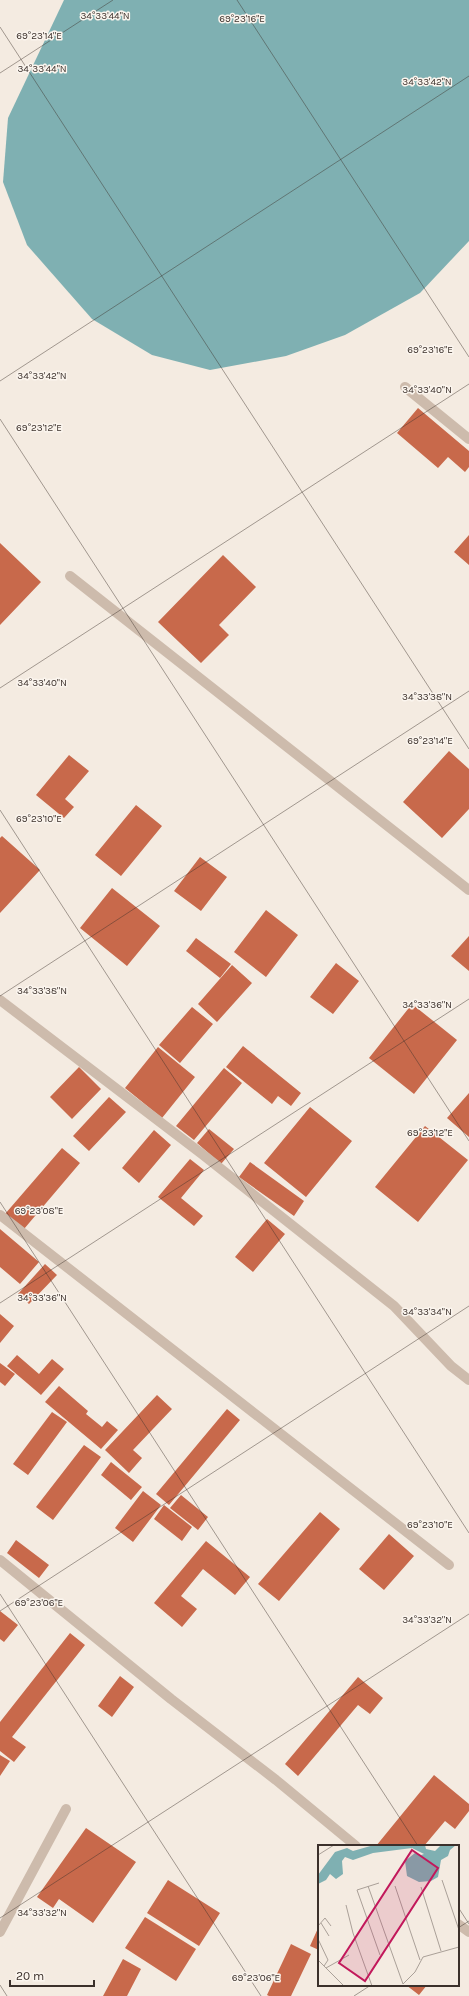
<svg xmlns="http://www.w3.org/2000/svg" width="469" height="1996" font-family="Karla,sans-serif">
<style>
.water{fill:#7fb0b2}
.building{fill:#c8694b}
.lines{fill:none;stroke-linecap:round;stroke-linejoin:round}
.minor{stroke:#cdbbac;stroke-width:10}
.ticks{fill:none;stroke:#3b302b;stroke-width:1;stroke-opacity:0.45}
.inset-road{fill:none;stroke:#aaa098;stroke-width:1}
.view{fill:#c2185b;fill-opacity:0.15;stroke:#c2185b;stroke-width:2}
.inset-edge{fill:none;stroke:#3b302b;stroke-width:2}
.ticks-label{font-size:10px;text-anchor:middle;fill:#3b302b;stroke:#fbf5ee;stroke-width:3;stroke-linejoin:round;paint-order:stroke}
</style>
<rect width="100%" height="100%" fill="#f4ebe1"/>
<path class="water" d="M64,0H469V241L420,293L345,335L286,356L210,370L152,355L92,319L27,245L3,182L8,118Z"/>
<path class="building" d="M418,408L469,451V467L465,472L448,457L438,468L397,433Z
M469,535V565L454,552Z
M0,543L41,582L0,625Z
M223,555L256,587L219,625L229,635L201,663L158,622Z
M449,751L469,769V809L442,838L403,802Z
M69,755L89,771L65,799L74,807L64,818L36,795Z
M136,805L162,826L121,876L95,855Z
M2,836L40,870L0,913V838Z
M200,857L227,877L201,911L174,891Z
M112,888L160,926L127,966L80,928Z
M266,910L298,935L266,977L234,952Z
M469,936V971L451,956Z
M196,938L231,964L220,978L186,951Z
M336,963L359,981L333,1014L310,997Z
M232,965L252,983L217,1022L198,1004Z
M412,1004L457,1040L414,1094L369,1058Z
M192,1007L213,1024L180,1063L159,1045Z
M243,1046L301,1093L291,1106L278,1096L272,1104L226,1067Z
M158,1047L195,1077L162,1118L125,1088Z
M79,1067L101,1089L72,1119L50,1097Z
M224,1068L242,1083L194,1140L176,1126Z
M469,1093V1137L447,1118Z
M109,1097L126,1112L89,1151L73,1136Z
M310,1107L352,1141L306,1197L264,1163Z
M425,1126L468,1160L418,1222L375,1187Z
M209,1129L234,1149L221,1164L197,1143Z
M154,1130L171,1145L139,1183L122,1168Z
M62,1148L80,1163L24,1229L5,1214Z
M190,1159L204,1170L181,1198L203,1216L194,1226L158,1197Z
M250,1162L304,1201L294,1216L239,1177Z
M267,1219L285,1234L253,1272L235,1257Z
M0,1229L39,1262L20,1284L0,1267Z
M45,1264L57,1275L29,1304L18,1294Z
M0,1314L14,1326L0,1343Z
M17,1355L39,1374L52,1359L64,1369L41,1395L7,1366Z
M0,1363L15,1374L5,1386L0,1382Z
M59,1386L88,1411L86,1414L102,1427L107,1421L118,1430L101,1449L45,1402Z
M157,1395L172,1409L133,1450L142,1458L129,1473L105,1450Z
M227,1409L240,1420L169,1505L156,1494Z
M52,1412L67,1422L28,1475L13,1464Z
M84,1445L101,1457L53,1520L36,1507Z
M111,1462L142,1487L131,1500L101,1475Z
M143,1491L161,1505L133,1542L115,1528Z
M181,1495L208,1517L198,1530L170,1508Z
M164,1505L192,1527L182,1541L154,1519Z
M320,1512L340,1529L279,1601L258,1584Z
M389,1534L414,1556L384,1590L359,1569Z
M16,1540L49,1565L39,1578L7,1553Z
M206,1541L250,1577L235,1595L203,1569L181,1596L197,1609L182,1627L154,1603Z
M0,1611L18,1625L4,1642L0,1639Z
M70,1633L85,1645L12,1737L26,1747L14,1762L0,1751V1722Z
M120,1676L134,1687L112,1717L98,1706Z
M358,1677L383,1698L370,1714L358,1705L298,1776L285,1764Z
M0,1755L10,1761L0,1776Z
M434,1775L469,1804V1811L455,1829L445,1821L424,1846H376Z
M86,1828L136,1862L93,1923L59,1899L53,1908L37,1897Z
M168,1880L220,1913L199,1946L147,1913Z
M145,1917L196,1949L176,1981L125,1948Z
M319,1926V1950L310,1946Z
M291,1944L311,1954L291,1996H269L267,1995Z
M123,1959L141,1969L127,1996H103Z
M406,1985H427L419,1995Z"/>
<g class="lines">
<path class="minor" d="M405,387L469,439
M70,576L469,890
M0,1000L202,1154L394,1306L451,1366L469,1380
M0,1215L449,1565
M0,1560L171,1699L276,1780L356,1846
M458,1924L469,1932
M0,1932L66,1809"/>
</g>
<path class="ticks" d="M237,0L469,357M0,27L469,749M0,73L113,0M0,381L469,76M0,419L469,1141M0,688L469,384M0,810L469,1533M0,996L469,691M0,1202L418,1846M0,1303L469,999M0,1594L261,1996M0,1611L469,1306M458,1907L469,1924M0,1918L469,1614M458,1928L469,1921M0,1985L7,1996M354,1996L371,1985"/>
<g transform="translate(318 1845)">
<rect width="141" height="141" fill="#f4ebe1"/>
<path d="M56,0H107L108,4L117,6L123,0H138L132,5L130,11L123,15L120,32L113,36L101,37L89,31L87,16L97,8L103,10L106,9L94,3L55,8L35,15L27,12L24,16L25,29L18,34L12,29L8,35L0,39V30L17,7L29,3L35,6Z" fill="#7fb0b2"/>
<path class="inset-road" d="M0,10L16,0M124,35L141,85M61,38L39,45L62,110M50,41L85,139L97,127L105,112L141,102M77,41L102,115M103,42L123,106M28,60L35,88L54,141M3,78L11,91M0,81L7,73L13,81M0,94L10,115L6,121M0,115L26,141M8,123L31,110"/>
<path class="view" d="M94,5L120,23L47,136L21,118Z"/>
<rect width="141" height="141" class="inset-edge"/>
</g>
<g class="ticks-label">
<text x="105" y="19">34°33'44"N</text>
<text x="242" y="22">69°23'16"E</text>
<text x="39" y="39">69°23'14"E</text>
<text x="42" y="72">34°33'44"N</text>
<text x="427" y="85">34°33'42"N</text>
<text x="430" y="353">69°23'16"E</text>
<text x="42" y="379">34°33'42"N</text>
<text x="427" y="393">34°33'40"N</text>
<text x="39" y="431">69°23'12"E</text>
<text x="42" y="686">34°33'40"N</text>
<text x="427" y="700">34°33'38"N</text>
<text x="430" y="744">69°23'14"E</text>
<text x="39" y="822">69°23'10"E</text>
<text x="42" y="994">34°33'38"N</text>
<text x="427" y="1008">34°33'36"N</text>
<text x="430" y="1136">69°23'12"E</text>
<text x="39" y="1214">69°23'08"E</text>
<text x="42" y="1301">34°33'36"N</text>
<text x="427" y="1315">34°33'34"N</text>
<text x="430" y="1528">69°23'10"E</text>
<text x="39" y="1606">69°23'06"E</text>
<text x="427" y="1623">34°33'32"N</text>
<text x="42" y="1916">34°33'32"N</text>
<text x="256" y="1981">69°23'06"E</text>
</g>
<path d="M10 1980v6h84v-6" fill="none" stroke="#3b302b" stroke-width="2"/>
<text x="16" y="1980" font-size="12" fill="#3b302b" stroke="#fbf5ee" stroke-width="3" paint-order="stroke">20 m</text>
</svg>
